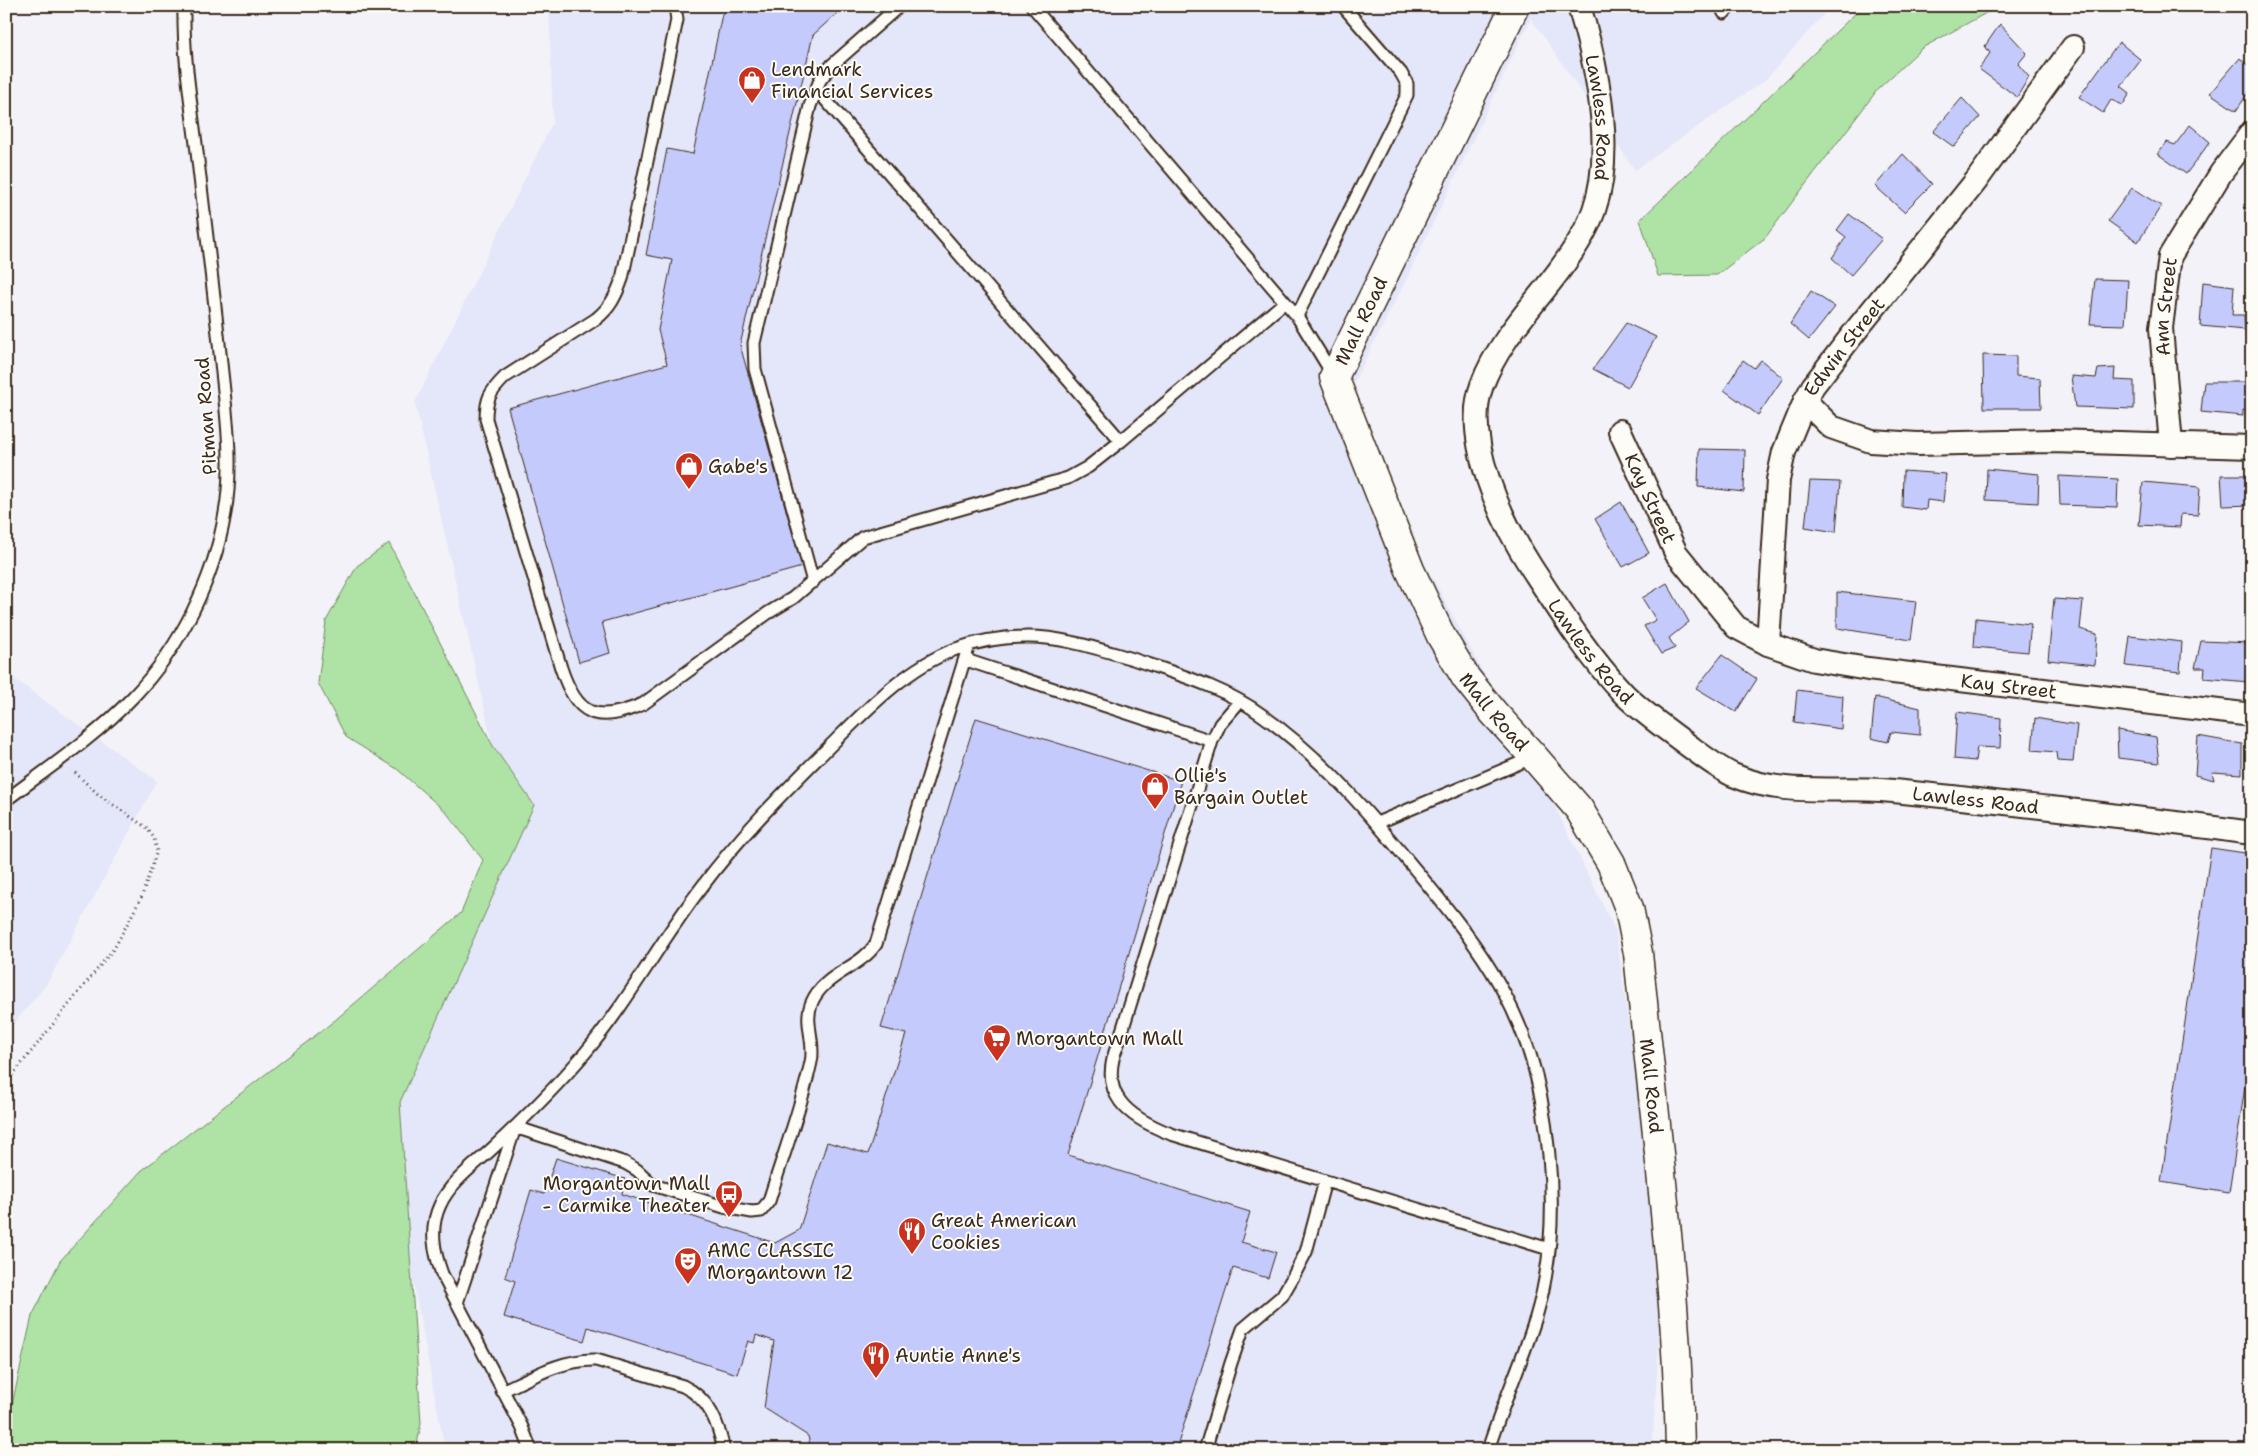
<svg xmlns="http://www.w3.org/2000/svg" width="2258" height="1456" font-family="'Shantell Sans',sans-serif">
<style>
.built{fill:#e4e6f9}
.green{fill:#aee3a5;stroke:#748662}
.building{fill:#c4cafc;stroke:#3b2a1e}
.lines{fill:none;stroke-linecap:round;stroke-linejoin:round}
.lane-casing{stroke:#3b2a1e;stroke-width:15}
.street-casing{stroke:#3b2a1e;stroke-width:26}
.secondary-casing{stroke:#3b2a1e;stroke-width:31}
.path{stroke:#3b2a1e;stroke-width:3;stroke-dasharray:1 4;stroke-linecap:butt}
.lane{stroke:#fdfcf7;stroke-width:11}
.street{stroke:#fdfcf7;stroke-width:22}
.secondary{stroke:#fdfcf7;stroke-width:28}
.labels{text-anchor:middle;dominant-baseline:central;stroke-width:4;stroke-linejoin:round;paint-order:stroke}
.poi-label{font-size:19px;fill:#3b2a1e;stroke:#fdfcf7;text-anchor:start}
.street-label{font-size:19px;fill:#3b2a1e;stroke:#fdfcf7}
</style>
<rect width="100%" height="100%" fill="#f2f2f8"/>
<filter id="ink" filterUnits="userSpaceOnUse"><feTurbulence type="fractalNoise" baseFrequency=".02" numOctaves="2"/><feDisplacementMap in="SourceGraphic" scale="10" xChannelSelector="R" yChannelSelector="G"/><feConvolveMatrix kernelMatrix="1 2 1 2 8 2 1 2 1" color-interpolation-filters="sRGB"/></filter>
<g filter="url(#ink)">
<path class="built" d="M549,6H1831L1765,80L1635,170L1531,18L1404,284L1341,407L1551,799L1616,932L1663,1278L1652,1450H445L411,1269L400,1102L534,805L493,746L415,403L553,122Z
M6,673L157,781L46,985L6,1033Z"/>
<path class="green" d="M1863,6H1999L1922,48L1878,89L1765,238L1717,275L1658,276L1640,220Z
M389,543L493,746L534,805L400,1102L421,1423L416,1450H6V1431L32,1316L60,1261L141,1171L334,1021L461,913L483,860L446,812L397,769L346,737L318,683L326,621L357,566Z"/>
<path class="building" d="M845,6L813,35L740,345L802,567L602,622L610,653L579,662L508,408L667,364L658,330L672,260L646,255L667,149L693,154L722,14L730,6Z
M2000,24L2027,53L2018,64L2029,77L2017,97L1979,69L1990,53L1985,46Z
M2119,42L2141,60L2121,86L2130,93L2123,105L2111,100L2103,113L2079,97Z
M2240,58L2252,69V87L2236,111L2210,93Z
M1962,98L1980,117L1954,147L1933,132Z
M2190,125L2210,142L2186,174L2158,154L2167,142L2175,145Z
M1903,154L1932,184L1904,212L1875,186Z
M2132,188L2161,206L2138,242L2108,221Z
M1849,214L1882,239L1851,275L1832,258L1846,237L1837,230Z
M2095,279L2128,280L2125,325L2090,324Z
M2203,282L2234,286L2232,315H2244L2245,330L2200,326Z
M1811,291L1835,307L1809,340L1790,324Z
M1626,323L1656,337L1628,387L1593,369Z
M1983,355L2016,356V376L2040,378L2041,408H1984Z
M1743,360L1754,368L1761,360L1783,378L1758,415L1724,390Z
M2115,368L2114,380L2134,381V409L2075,407L2071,376L2096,378L2098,369Z
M2204,382H2252V411L2243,410V416L2201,412Z
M1699,449L1745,450L1744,492L1698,487Z
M1987,469L2039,474L2038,503L1986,500Z
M1903,471L1946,474L1943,502L1927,500L1926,510L1902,507Z
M2221,475H2252V505L2223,506Z
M2059,476L2118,479L2117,507L2060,505Z
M1810,481L1840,482L1836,532L1805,527Z
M2143,482L2200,487L2198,515L2181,514L2180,527L2139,525Z
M1621,502L1649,553L1623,567L1595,519Z
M1667,583L1689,622L1669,638L1675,648L1661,654L1644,626L1656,620L1642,598Z
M1837,592L1916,601L1911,640L1837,628Z
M2054,599L2083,601L2080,629L2097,634L2095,665L2048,660Z
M1976,618L2031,624L2028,652L1974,647Z
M2130,636L2182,642L2180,672L2126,666Z
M2201,641L2252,643L2249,682L2204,678L2205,668H2195Z
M1722,655L1757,679L1736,712L1696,688Z
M1797,690L1843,696L1841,729L1794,722Z
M1875,697L1920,708V735L1891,732L1888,742L1871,738Z
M1957,712L2001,718L2000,748L1977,747L1975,761L1954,759Z
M976,718L1181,781L1068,1155L1250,1212L1241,1242L1276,1252L1268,1278L1233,1268L1176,1450H811L808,1436L764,1408L774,1341L756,1335L754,1343L748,1341L737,1374L588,1327L584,1341L504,1317L515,1281L505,1277L531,1190L544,1194L556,1158L625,1179L622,1194L775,1243L799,1230L827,1142L868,1154L906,1034L881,1028Z
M2035,718L2077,725L2073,762L2057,761L2056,752L2032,750Z
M2117,730L2156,737L2159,763L2118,758Z
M2198,736L2242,744V774L2212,772L2214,780L2195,775Z
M2211,848L2252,854V1040L2229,1193L2161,1182Z"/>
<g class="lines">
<g class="lane-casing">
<path id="lane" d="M675,6L677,20L622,279C616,296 610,308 596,319L505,377C490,392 486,398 486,419L561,668C577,716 596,724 643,704L768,613L793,598L863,537L1068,478L1088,467L1121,441L1285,302
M1032,6L1297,316L1333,375
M1721,6L1724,13L1731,6
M817,90L1121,441
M1297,316L1407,95V84L1401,73L1343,6
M813,582L755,369L754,343L810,106L820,80L832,65L899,6
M966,660L1212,741
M1240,701L1220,724L1212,741L1118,1044C1097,1094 1127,1117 1171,1134L1549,1249
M6,800C50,767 96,736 133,697C180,648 214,580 225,513C234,464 226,412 221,363C214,292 205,222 197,152C191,103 183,55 184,6
M1377,823L1534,757
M515,1127L625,1163L637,1170L653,1185L724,1207L752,1212L761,1211L769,1201C783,1155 801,1109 811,1062C816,1042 803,1022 812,1002C824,974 860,968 876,944L969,645
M457,1303L515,1128
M502,1391C532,1377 562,1359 596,1360L683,1386C710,1399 718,1423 724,1450
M531,1450L522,1427L442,1274C434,1252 429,1228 440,1205C450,1182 476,1164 494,1147C526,1117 557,1086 585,1053C629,1001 660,941 701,888C741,834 789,787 837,739C871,705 910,666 956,649C979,641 1001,637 1025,637C1061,636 1098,649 1133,659C1177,674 1224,687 1262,715C1317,754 1361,804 1404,856C1468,933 1522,996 1541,1098C1554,1169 1557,1247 1536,1317C1522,1362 1502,1405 1488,1450
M1205,1450L1231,1363L1243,1329L1282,1296L1293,1277L1306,1252L1325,1181"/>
</g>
<g class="street-casing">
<g id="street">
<path id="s1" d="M1579,6C1597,66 1615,150 1594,210C1586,233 1572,253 1558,272C1531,308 1498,342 1482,385C1462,439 1502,522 1531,567C1559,610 1588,656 1624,694C1642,712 1665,728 1685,743C1700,754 1716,767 1733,775C1781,796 1831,787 1881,790C1941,795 2000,803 2060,809C2124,817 2188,824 2252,833"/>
<path d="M1805,401L1831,427L1871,441L1917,444L2052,441L2252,447"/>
<path id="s2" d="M1620,431L1676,553L1736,627L1768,644L1814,660L1868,669L2252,715"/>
<path id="s3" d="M2171,445L2161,328L2170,256L2221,173L2252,132"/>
<path id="s4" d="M1768,644L1778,480L1784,452L1805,401L1813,386L1857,329L1976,181L2073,47"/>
</g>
</g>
<g class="secondary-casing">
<g id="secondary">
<path id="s5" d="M1515,6L1334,377L1410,570L1441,636L1466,678L1493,712L1534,757L1579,809L1611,863L1629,908L1638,953C1654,1118 1677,1283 1680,1450"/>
</g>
</g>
<path class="path" d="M6,1083L115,947L142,896L157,851L154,838L147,828L99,795L72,770"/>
<use href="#lane" class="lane"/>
<use href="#street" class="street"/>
<use href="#secondary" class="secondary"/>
</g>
</g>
<defs>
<g id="shop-pin" transform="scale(1.4375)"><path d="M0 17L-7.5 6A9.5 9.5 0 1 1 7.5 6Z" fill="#c8321e" stroke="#fdfcf7"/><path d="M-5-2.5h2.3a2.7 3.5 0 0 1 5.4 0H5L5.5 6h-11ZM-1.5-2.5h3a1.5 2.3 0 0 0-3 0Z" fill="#fff"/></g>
<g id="supermarket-pin" transform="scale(1.4375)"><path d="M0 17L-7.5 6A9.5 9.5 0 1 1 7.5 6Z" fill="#c8321e" stroke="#fdfcf7"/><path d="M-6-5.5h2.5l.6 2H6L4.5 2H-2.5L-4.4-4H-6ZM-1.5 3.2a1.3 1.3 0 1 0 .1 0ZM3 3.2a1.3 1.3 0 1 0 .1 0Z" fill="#fff"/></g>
<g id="bus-pin" transform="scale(1.4375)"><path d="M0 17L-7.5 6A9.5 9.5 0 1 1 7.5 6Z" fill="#c8321e" stroke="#fdfcf7"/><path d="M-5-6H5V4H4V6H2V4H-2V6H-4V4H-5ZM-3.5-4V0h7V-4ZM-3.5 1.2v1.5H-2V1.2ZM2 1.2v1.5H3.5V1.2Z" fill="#fff"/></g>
<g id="restaurant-pin" transform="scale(1.4375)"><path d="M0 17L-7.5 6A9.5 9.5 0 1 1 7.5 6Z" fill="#c8321e" stroke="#fdfcf7"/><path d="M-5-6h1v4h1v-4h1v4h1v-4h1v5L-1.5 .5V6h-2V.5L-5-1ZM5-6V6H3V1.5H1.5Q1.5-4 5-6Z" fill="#fff"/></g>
<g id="theatre-pin" transform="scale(1.4375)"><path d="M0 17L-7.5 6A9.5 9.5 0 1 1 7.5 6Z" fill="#c8321e" stroke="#fdfcf7"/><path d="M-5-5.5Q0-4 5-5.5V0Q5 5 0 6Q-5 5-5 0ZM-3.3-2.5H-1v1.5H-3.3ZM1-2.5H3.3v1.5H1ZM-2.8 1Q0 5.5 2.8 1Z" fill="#fff"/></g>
</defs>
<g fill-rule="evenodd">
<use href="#shop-pin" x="752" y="80"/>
<use href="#shop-pin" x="689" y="466"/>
<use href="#shop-pin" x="1155" y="786"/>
<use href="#supermarket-pin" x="997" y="1038"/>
<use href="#bus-pin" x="729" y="1194"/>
<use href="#restaurant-pin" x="912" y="1231"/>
<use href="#theatre-pin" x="688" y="1261"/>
<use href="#restaurant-pin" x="876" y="1355"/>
</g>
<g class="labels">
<g class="poi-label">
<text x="771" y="69">Lendmark<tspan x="771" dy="22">Financial Services</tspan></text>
<text x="708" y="466">Gabe's</text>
<text x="1174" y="775">Ollie's<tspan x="1174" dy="22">Bargain Outlet</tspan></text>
<text x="1016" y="1038">Morgantown Mall</text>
<text x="710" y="1183" text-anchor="end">Morgantown Mall<tspan x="710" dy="22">- Carmike Theater</tspan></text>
<text x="931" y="1220">Great American<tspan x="931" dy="22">Cookies</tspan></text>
<text x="707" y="1250">AMC CLASSIC<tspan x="707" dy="22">Morgantown 12</tspan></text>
<text x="895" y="1355">Auntie Anne's</text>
</g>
<g class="street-label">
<text stroke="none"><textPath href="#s1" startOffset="114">Lawless Road</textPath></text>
<text stroke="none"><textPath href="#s3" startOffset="139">Ann Street</textPath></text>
<text transform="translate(1361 321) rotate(-64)">Mall Road</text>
<text stroke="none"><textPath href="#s4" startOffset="315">Edwin Street</textPath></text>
<text transform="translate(206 416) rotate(-94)">Pitman Road</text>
<text stroke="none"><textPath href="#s2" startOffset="74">Kay Street</textPath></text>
<text stroke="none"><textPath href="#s1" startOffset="714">Lawless Road</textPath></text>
<text stroke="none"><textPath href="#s2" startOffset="511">Kay Street</textPath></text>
<text stroke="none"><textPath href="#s5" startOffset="786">Mall Road</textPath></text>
<text stroke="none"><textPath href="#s1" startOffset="1149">Lawless Road</textPath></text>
<text stroke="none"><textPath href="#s5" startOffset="1206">Mall Road</textPath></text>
</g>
</g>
<rect width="2258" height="1456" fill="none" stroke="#fdfcf7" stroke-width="25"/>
<rect x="12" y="12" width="2233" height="1431" fill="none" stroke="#3b2a1e" stroke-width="2" filter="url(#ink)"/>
</svg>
